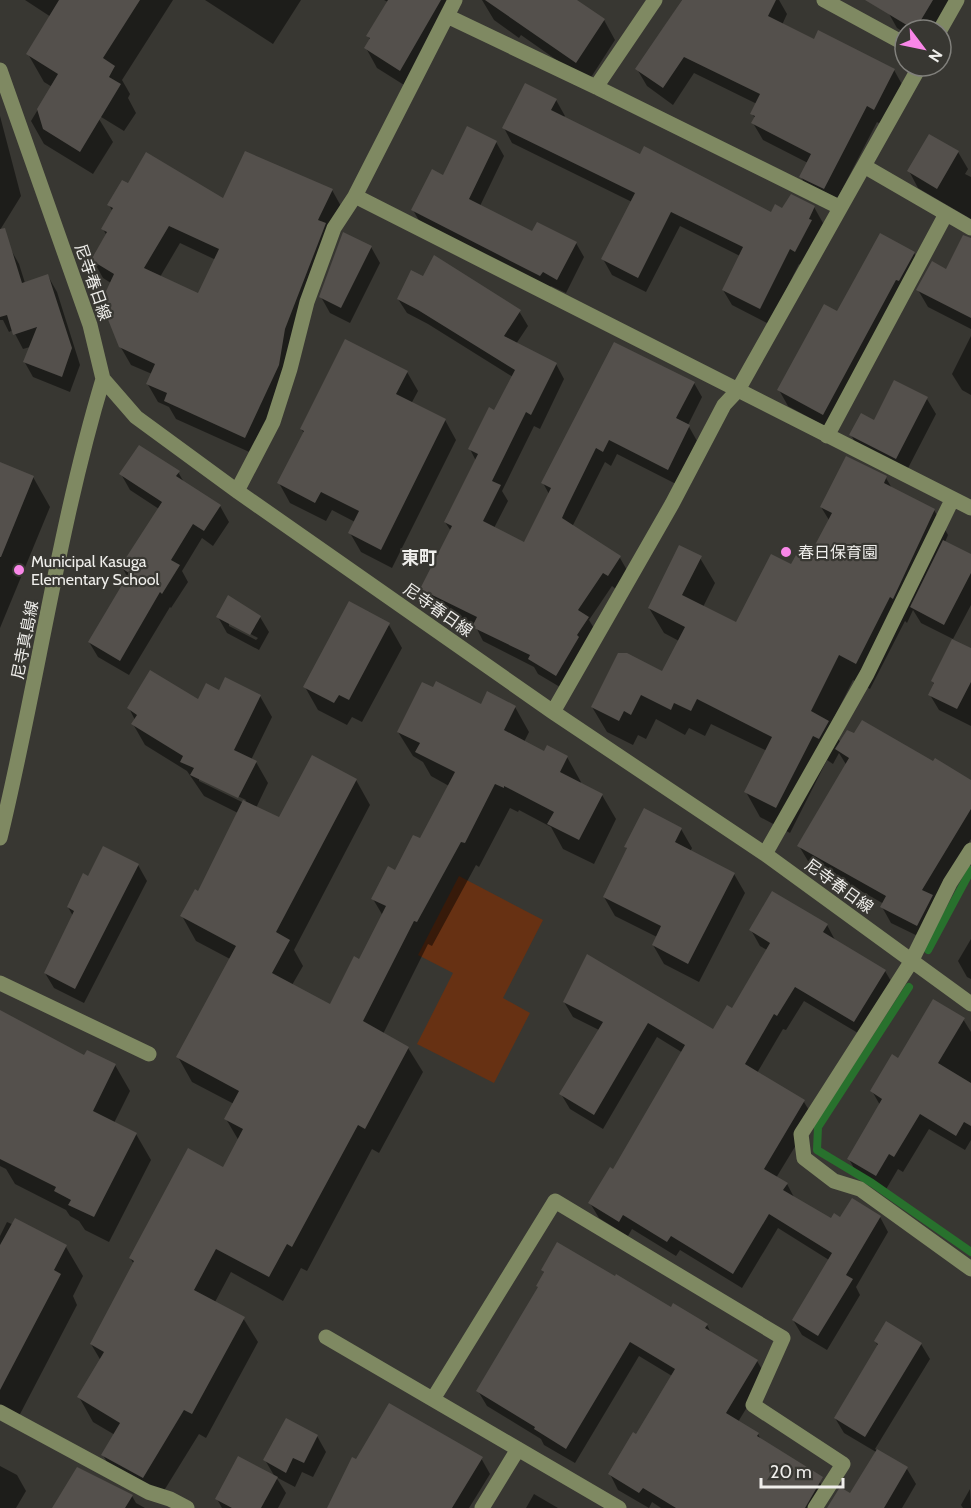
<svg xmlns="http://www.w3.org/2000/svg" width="971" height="1508" font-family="Cabin,'Noto Sans JP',sans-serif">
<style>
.green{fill:#673113}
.shadow{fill:#0007;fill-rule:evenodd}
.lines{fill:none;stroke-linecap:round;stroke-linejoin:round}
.stream{stroke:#28712d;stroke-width:8}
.building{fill:#54504c;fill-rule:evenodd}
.minor{stroke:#7f8962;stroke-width:15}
.poi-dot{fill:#f987e8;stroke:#383732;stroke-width:2}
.labels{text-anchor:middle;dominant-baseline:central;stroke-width:4.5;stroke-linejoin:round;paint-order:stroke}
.street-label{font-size:16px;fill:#efeeeb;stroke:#383732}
.poi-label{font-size:16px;fill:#efeeeb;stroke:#383732;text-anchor:start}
.neighbourhood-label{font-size:18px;font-weight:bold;fill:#efeeeb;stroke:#383732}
</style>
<rect width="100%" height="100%" fill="#383732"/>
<path class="green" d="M459,876L543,920L503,998L530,1013L494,1083L417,1044L453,973L418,955Z"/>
<path class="shadow" d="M25,0H173L122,80L130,94L128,98L136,113L124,131L44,82L28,54L51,17Z
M205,0H301L273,44Z
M384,0H459L412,90L377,68L366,48L370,40L368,36L388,2Z
M482,0H574L604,20L615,40L588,82L521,35L519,38L494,20Z
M682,0H779L787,14L782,25L814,41L894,70L904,88L884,126L877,122L834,205L811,194L801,177L808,163L763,140L753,123L755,118L752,114L757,104L694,73L673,105L647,86L637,69Z
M884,0H951L933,30H905V33L897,28L888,12Z
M556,100L565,116L563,118L640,156L771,214L782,210L791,196L814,207L823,223L804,267L799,264L769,324L732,305L723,290L740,256L680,226L646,292L612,275L603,259L632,202L512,143L504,128Z
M43,101L99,119L113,142L93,174L44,144L31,121Z
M0,116L21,196L0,230Z
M496,142L504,156L480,206L533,233L576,243L584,257L566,293L551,286L549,289L421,224L413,210L443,177Z
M958,152L968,169L965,174L971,177V219L918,188L909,171Z
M128,185L224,201L332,190L342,208L256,455L176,419L169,407L158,402L147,383L152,374L131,365L120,346L111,283L103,278L93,260L107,236L103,229L113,212L109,205ZM180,243L216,260L199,295L160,277Z
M971,239V329L928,307L918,290L947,271Z
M371,247L380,263L350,323L330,313L321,297Z
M10,248L19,264L25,283L48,276L57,292L80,365L70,392L33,377L24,361L30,347L23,349L13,330L9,332L3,320H0V251Z
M914,253L923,268L832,430L788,406L779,390L837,313Z
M398,299L519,311L528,326L516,344L556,364L564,379L540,429L534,426L502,491L508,501L494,528L525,544L549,494L543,483L614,344L694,383L702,397L688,425L697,441L676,484L617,454L611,466L605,462L572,527L620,558L628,572L617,590L612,586L589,620L597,633L565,690L538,674L534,667L483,641L475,625L430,604L422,589L451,531L445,522L476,461L470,449L495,412L513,377L428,324L407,313Z
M971,336V395L962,390L952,374Z
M407,372L418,391L411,404L445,420L456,440L392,568L361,552L350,533L355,522L332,510L326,521L290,503L279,483L304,433L301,429Z
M927,399L936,414L905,474L860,451L851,435Z
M0,464L33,477L50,507L0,628Z
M178,472L185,484L220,506L229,522L213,546L202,538L182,571L188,582L171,608L170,607L129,675L98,657L89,642L128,578L122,567L159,509L130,490L121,474Z
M886,478L893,490L934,510L948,535L945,542L971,556V605L953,639L921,623L913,610L907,623L905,621L870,689L853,680L830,726L841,743L934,764L971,782V839L934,900L926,940L891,923L882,907L884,904L808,861L799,846L847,766L839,753L833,764L827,760L790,833L760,817L746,792L767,751L711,724L705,736L689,728L685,735L656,719L646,739L638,735L633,745L607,732L592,707L663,673L679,641L664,633L649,608L700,558L715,583L703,607L737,624L792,566L808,562L829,520L821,507Z
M218,617H260L269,632L259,650L227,633ZM229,622L258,638L256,640L229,626Z
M389,625L402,648L362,722L352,717L347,725L318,710L305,687Z
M971,650V726L939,710L930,695L935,686L932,681Z
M219,692L260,696L272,717L251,760L256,762L268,783L256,808L279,819L356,780L370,805L294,950L303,966L292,985L331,1006L360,961L383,916L373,899L421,840L449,786L431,776L423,762L413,756L398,732L482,706L515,707L529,732L524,742L545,753L567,757L581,782L580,784L602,795L616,819L594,864L563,849L551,827L519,810L518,812L510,808L479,867L476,865L432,946L428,944L383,1034L408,1048L423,1072L379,1153L372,1149L307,1271L301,1268L283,1301L231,1272L215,1302L243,1318L258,1342L206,1438L199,1434L157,1502L117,1480L103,1455L115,1435L93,1422L79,1397L101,1361L91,1344L134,1264L130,1258L223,1169L239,1141L226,1119L234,1104L192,1082L178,1057L230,959L196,941L182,916L198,893L238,813L204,796L187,771L145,745L133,724L135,720L129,708L199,701ZM199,778L246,800L244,803L199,781Z
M681,829L692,848L690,852L734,874L745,893L699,982L664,964L653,945L657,937L615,916L604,897L628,850L626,847Z
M103,848L138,865L147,881L84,1003L54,988L45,973L73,916L68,907L89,878Z
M827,925L835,940L885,971L894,986L863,1036L804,1001L786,1030L783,1029L757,1073L804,1102L813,1117L776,1178L787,1184L795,1199L831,1220L880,1217L888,1232L856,1287L860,1295L827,1350L802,1335L793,1320L829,1260L778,1228L742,1288L680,1250L676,1256L632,1229L628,1236L599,1218L590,1203L614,1171L683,1053L657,1037L603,1129L570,1109L561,1094L599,1030L573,1017L564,1002L714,1031L732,1010L767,950L760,946L751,930Z
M971,939V979L967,977L958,961Z
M0,1013L85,1057L115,1065L130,1091L114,1123L136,1134L151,1160L109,1242L85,1230L79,1221L70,1216L66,1210L15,1184L6,1169L0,1166Z
M963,1019L971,1032V1140L965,1150L929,1129L903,1172L898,1169L885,1191L857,1174L849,1159L880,1105L872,1091L898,1060Z
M7,1222L66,1247L83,1276L73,1296L77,1305L19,1416L0,1406V1236Z
M542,1270L671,1309L707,1325L711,1333L757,1361L766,1376L738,1422L758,1434L762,1442L815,1474L824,1489L812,1508H661L652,1502L649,1508L618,1490L610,1474L636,1436L672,1376L639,1356L575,1463L544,1445L541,1439L487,1406L478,1391L540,1288L545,1274Z
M875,1341L921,1344L930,1359L875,1449L907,1469L916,1484L902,1508H843L876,1452L844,1433L835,1418L878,1346Z
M317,1436L326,1452L313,1477L302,1472L295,1487L276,1477L286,1493L278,1508H222L217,1499L275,1477L265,1460Z
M481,1458L490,1474L469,1508H329Z
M0,1466L17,1475L26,1491L16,1508H0Z
M970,1489L971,1508H963L961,1505Z
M534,1494L558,1508H526Z
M132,1496L136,1503L145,1508H61Z"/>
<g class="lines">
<path class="stream" d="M928,950L971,870
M909,987L818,1127L817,1150L872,1183L971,1252"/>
</g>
<path class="building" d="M59,0H140L103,58L115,66L109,77L121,84L80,152L43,129L37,109L58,74L26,54Z
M388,0H441L400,71L364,48L370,38L366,36Z
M485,0H577L605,19L576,63Z
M682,0H776L768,16L814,39L818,30L895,69L874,110L867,106L824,189L799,177L811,154L751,123L755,116L750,114L760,94L684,57L663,88L635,69Z
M865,0H933L915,30Z
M525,83L557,99L551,110L640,154L644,146L771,212L775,204L782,208L791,194L815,206L809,219L812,220L795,252L790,249L760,309L722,290L743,247L671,212L638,278L601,259L635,193L502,128Z
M467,126L497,141L469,199L532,231L537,222L577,242L557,280L543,272L540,276L411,210L432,169L443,175Z
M929,134L959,151L937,189L907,171Z
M245,151L333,189L318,220L326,223L285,329L279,365L245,438L164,401L167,393L146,384L155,364L119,347L101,302L114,274L91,260L107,232L101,229L113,208L107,205L122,180L128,183L146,152L223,198ZM169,226L219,249L198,293L144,268Z
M5,228L22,283L48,274L72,348L62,377L23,362L37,327L13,335L7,315L0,317V229Z
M343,232L372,246L341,308L319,297Z
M880,233L915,252L899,281L896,280L823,415L777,390L824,304L837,311Z
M963,235L971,238V318L916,290L932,261L946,269Z
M434,255L521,310L504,336L557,363L531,415L526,412L492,481L501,485L483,521L524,542L551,488L541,483L614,342L695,382L676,418L690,425L668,470L609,440L603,452L596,448L566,509L562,518L621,556L608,576L603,573L578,610L589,617L577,635L579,637L556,676L528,659L530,655L472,627L477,617L420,589L452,526L444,522L478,454L468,449L489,407L494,410L515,370L418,310L397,299L411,270L423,276Z
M345,339L408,371L396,394L446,419L381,550L348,533L359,511L321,492L315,503L277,483L304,431L300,429Z
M894,380L928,397L896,459L849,435L861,413L874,420Z
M139,445L180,471L176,476L221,505L204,531L193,524L171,560L180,565L162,594L160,592L120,661L88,642L129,573L120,567L162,502L119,474Z
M846,456L887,476L884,483L935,509L893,599L890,597L856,664L839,655L811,711L829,721L819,739L813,736L776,808L744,792L772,737L697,699L691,711L674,703L671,710L641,695L631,715L624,711L619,721L591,707L618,653H627L662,671L685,627L648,608L679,545L702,556L682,595L736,622L771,554L791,564L796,555L807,560L832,513L820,507Z
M0,462L34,476L1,557H0Z
M943,540L971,554V573L944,625L910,607Z
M228,595L261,616L250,635L216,617Z
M349,601L390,623L349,700L339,695L334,703L303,687Z
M952,639L971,648V682L957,709L928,695L934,683L931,681Z
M150,670L198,699L206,683L219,690L225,677L261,695L234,750L257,761L238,798L190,775L194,768L180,762L183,756L131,724L137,715L127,708Z
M436,681L481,704L487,691L516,706L504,730L544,751L547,745L568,756L560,772L603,794L579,840L547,824L554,812L504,786V788L495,784L465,843L461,842L417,922L414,921L363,1021L409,1047L365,1129L358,1125L292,1247L287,1244L269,1277L216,1249L194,1290L245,1317L192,1414L184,1410L143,1478L101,1455L120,1423L77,1397L104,1352L90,1344L134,1261L129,1258L188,1148L223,1167L243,1129L224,1119L239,1091L176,1057L236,946L180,916L195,889L198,891L243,800L279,817L312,755L357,779L276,932L290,940L272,973L330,1004L354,956L359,959L386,906L371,899L388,866L395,870L413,835L420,838L455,772L415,752L420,743L397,732L422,682L433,687Z
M862,720L933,761L935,758L971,780V809L922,890L933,895L917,926L880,907L886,896L797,846L849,758L835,749L847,730L854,733Z
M644,808L682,828L675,842L735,873L688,964L652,945L661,926L603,897L627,848L624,847Z
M103,846L139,864L75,989L44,973L74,911L67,907L83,873L88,876Z
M772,891L828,924L823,932L886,970L854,1022L795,987L777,1016L774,1014L745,1064L805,1100L764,1169L788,1183L783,1190L831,1218L834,1213L840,1217L852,1198L881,1216L846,1275L853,1279L818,1336L792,1320L832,1253L769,1214L733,1274L671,1236L667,1242L623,1215L619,1222L588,1203L610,1167L613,1169L685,1045L648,1023L594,1115L559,1094L603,1022L563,1002L587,954L713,1029L727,1005L732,1008L770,943L749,930Z
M933,999L965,1018L938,1063L971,1083V1126L964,1122L956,1136L920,1114L894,1157L889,1154L876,1176L847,1159L882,1099L870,1091L892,1054L898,1058Z
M0,1010L84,1055L87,1050L116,1064L93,1111L137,1133L94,1217L68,1205L71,1200L54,1191L56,1187L0,1159Z
M15,1218L67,1245L54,1270L61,1274L0,1390V1245Z
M557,1242L615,1276L616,1274L671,1307L673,1303L708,1324L705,1328L758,1360L726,1413L759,1433L757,1436L823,1477L805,1508H676L643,1488L639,1493L608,1474L633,1432L636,1434L675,1369L630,1342L566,1449L534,1429L535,1427L476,1391L538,1287L536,1286L544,1272L541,1270Z
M886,1321L922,1343L865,1437L834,1418L878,1344L874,1341Z
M389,1403L483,1457L452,1508H327L352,1457L356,1459Z
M286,1418L318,1435L304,1463L293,1458L286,1473L263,1460Z
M877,1449L908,1467L884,1508H827L840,1487L850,1493Z
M238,1456L278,1477L261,1508H232L215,1499Z
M77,1467L133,1495L125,1508H52Z"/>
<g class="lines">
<path class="minor" d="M824,0L905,44
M447,16L596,87L839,207
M940,30L957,0
M0,70L90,325L103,379L136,417L237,491L553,712L765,854L971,1004
M596,87L655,0
M864,166L971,228
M355,196L971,508
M827,436L946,214
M237,491L273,422L290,369L307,302L334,228L355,196L455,0
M553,712L672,504L724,405L738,390L920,66
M0,838C37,686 58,529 103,379
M971,850L950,883L911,962L801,1134L804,1158L834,1181L860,1189L971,1269
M765,854L867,674L952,500
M0,983L149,1054
M326,1337L619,1508
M433,1399L555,1201L783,1338L753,1405L843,1464L815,1508
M0,1412L148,1492L170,1499L187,1508
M482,1508L518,1449"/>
</g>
<g class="poi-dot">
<circle cx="786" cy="552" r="6"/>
<circle cx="19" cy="570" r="6"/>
</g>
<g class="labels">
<g class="street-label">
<text transform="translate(93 282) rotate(71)">尼寺春日線</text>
<text transform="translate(438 610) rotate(35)">尼寺春日線</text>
<text transform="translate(25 640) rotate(-79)">尼寺真島線</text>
<text transform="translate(839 886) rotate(36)">尼寺春日線</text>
</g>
<g class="poi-label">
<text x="798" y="552">春日保育園</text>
<text x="31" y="561">Municipal Kasuga<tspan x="31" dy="18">Elementary School</tspan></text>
</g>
<g class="neighbourhood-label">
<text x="419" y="558">東町</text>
</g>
</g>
<g transform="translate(923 48) rotate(122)"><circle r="28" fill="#383732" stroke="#81807c" stroke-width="1.5"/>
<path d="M0-4.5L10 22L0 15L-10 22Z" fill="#f987e8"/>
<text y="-9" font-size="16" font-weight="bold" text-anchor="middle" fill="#efeeeb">N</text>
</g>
<path d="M761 1478v9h82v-9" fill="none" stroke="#efeeeb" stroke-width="3"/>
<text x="770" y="1478" font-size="18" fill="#efeeeb" stroke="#383732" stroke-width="4.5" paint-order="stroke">20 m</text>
</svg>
